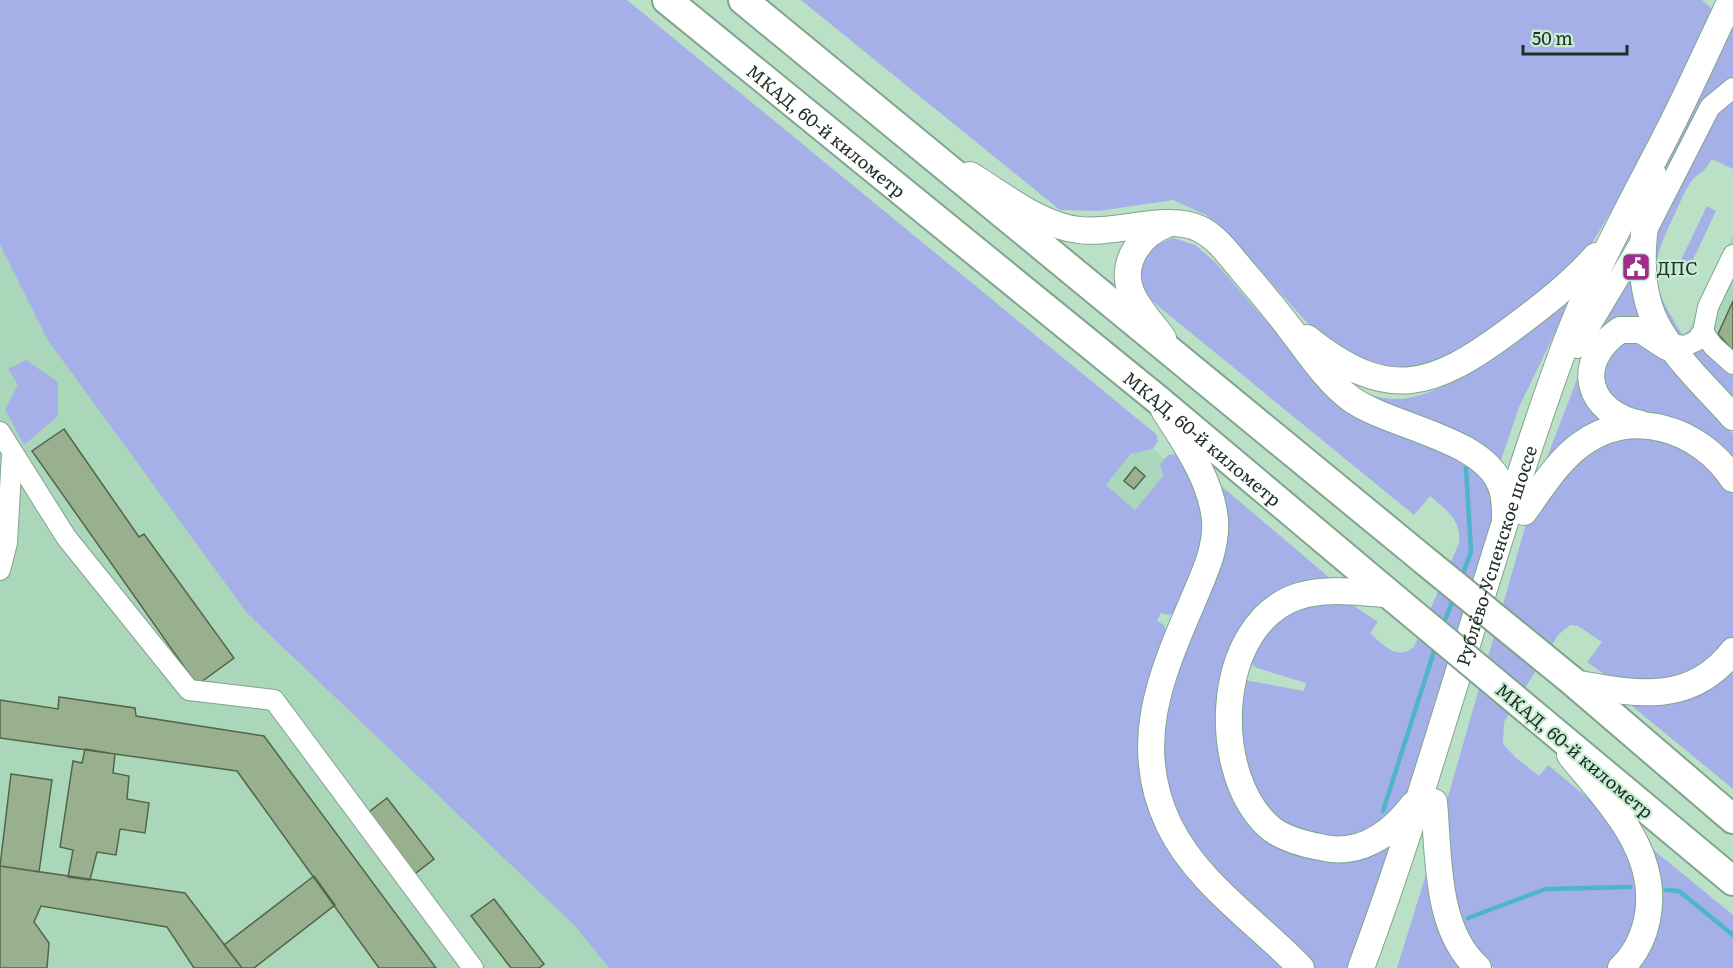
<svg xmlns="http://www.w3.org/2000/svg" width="1733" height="968" font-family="Literata,serif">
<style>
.built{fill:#aad7b9}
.green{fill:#a5b0e9}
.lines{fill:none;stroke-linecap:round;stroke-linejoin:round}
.stream{stroke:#50b4cb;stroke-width:4.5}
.building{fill:#99b08f;stroke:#516648;stroke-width:1.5}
.minor-casing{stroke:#80a48d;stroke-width:22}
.major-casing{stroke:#80a48d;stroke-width:28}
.highway-casing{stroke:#80a48d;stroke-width:32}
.minor{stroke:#fff;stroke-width:20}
.major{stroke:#fff;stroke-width:26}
.highway{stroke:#fff;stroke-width:28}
.highway-bridge-casing{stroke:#80a48d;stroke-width:32;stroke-linecap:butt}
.highway-bridge{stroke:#fff;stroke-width:28}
.labels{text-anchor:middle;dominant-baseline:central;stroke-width:4.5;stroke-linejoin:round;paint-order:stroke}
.street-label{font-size:18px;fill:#213026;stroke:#c7edd3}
.poi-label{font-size:18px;fill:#213026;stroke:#c7edd3;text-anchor:start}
</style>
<rect width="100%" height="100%" fill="#bae0c6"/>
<path class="built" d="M1733,235V371L1699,331L1689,330Z
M0,245L47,339L107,417L575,926L609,968H0Z
M1153,449L1164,459L1160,464L1163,476L1135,510L1106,485L1132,454Z"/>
<path class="green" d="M0,0H627L1156,434L1158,441L1153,449L1131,454L1106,485L1135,510L1163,476L1160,464L1168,455L1176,454C1187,462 1189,473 1194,485C1215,537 1197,566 1176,613L1169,615L1161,613L1157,621L1164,625L1167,634L1142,775L1287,968H609L575,926L247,613L47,339L0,245Z
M801,0H1702L1714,11L1649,147L1584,257L1459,359L1382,373L1320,337L1222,228L1206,215L1173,200L1099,211L1060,210Z
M1733,24V80L1656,195L1668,148Z
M1733,93V169L1712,159C1703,175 1697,173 1691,182C1683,193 1678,208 1672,220C1646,274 1653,286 1683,336L1689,330L1699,331L1733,371V406L1660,322L1651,242L1708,118Z
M1707,206L1716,211L1690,266L1680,262Z
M1173,238L1195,245L1215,262L1318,381L1455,452L1490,478L1495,523L1417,787L1385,825L1336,843L1271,818L1248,776L1238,734L1245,680L1304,691L1306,683L1257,668L1250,663L1259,636L1301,603L1351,604L1378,622L1370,633C1383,645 1397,661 1414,647L1459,543C1462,520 1445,509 1430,496L1414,515L1152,301C1131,274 1140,248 1173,238Z
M1636,272L1644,316L1601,332L1606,423L1543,468L1592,340Z
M1557,305L1568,306L1519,407L1499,466L1365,394C1374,396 1384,399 1393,399C1446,401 1517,337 1557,305Z
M1626,337L1658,349L1685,384L1694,389L1733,434V470L1625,412L1599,390L1605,353Z
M26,360L58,382V416L24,445L5,409L18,385L8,369Z
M1623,435L1674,439L1728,484L1733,495V638L1722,652L1689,678L1625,681L1604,674L1587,662L1602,642L1578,626L1570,625L1558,635L1504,722L1503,744L1516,758L1539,776L1548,765L1595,804L1629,844L1640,909L1619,960L1608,968H1494L1484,961L1460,925L1451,888L1446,804L1528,517L1584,451Z
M1213,479L1337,584L1276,599L1221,714L1282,843L1397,835L1349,968H1310L1207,866L1166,799L1160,710L1215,564Z
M1733,663V789L1626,701Z
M1650,847L1733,915V968H1633Z
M1432,855L1466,968H1397Z"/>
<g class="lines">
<path class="stream" d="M1461,578L1471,552L1466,468
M1443,625L1454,597
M1383,811L1436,645
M1666,890L1679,891L1733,935
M1468,918L1546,889L1630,887"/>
</g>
<path class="building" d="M1733,301V351L1718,334Z
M64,429L139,537L144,534L234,658L197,685L32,451Z
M1135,467L1145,476L1134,489L1124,481Z
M59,697L135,708L136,716L264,736L436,968H379L237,771L0,738V700L58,709Z
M85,749L115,754L113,773L129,776L127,799L149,803L145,833L120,829L116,855L97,852L90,880L68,877L73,850L60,847L73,761L82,763Z
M11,774L52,780L39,872L0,866Z
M387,798L434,859L412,876L365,815Z
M0,866L185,893L242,968H194L167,927L41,906L34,922L49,943L47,968H0Z
M314,876L335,905L254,968H242L224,945Z
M494,899L544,964L539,968H511L471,916Z"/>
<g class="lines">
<g class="minor-casing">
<path id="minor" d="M1703,332L1713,346L1733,364
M1669,344L1685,346L1696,341L1703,332L1708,307L1733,255
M1577,348L1644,236L1710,107L1733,88
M0,432L66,537L189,690L274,700L473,968
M0,570L7,543L12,453"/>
</g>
<g class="major-casing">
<g id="major">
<path d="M1653,174C1644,225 1632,286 1661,332C1681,364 1708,389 1733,417"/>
<path d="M970,175C1002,194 1040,226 1079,230C1115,235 1168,213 1200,229C1218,238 1230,256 1242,270C1260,291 1278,312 1294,334C1311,356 1328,382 1351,399C1390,427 1484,438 1501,486C1505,496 1505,506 1505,517"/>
<path d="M1163,338C1143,311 1115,287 1134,252C1141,240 1152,230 1165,225"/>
<path d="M1307,338C1388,403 1432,388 1509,331C1540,308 1570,285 1596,256"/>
<path d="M1164,410C1185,443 1211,479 1215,520C1217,550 1203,576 1192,603C1160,677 1131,746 1169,825C1197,883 1257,922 1301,968"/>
<path d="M1641,424C1586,413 1573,362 1620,330H1641L1667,347"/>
<path d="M1524,512C1541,489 1557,462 1580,445C1632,406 1700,429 1733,479"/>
<path d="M1390,594C1361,593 1327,587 1299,596C1212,624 1209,780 1273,830C1287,840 1304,844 1320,847C1359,857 1390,835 1413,805"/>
<path d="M1574,683C1635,694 1690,706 1733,651"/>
<path d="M1570,755C1609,803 1661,853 1647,920C1643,938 1635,955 1621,968"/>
<path d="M1434,802C1439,856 1435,929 1478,968"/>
<path id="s1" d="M1361,968C1437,764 1489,552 1564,348C1589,281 1623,219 1656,155C1683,105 1706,52 1731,0"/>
</g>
</g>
<g class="highway-casing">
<g id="highway">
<path id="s2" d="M667,0L1157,399L1395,599"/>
<path d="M743,0L1424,560"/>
<path d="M1571,680L1733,819"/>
<path d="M1540,720L1733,881"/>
</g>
</g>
<use href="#minor" class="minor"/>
<use href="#major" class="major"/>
<use href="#highway" class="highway"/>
<g class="highway-bridge-casing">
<path id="highway-bridge" d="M1424,560L1571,680
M1395,599L1540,720"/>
</g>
<use href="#highway-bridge" class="highway-bridge"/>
</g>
<defs>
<g id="civic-square" transform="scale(1.5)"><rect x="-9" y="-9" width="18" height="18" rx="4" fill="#9f2e8b" stroke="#c7edd3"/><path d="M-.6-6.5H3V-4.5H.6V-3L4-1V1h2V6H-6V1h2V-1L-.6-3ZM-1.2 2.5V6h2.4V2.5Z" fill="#fff"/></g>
</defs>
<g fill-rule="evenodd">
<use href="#civic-square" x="1636" y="267"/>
</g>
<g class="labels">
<g class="street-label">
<text stroke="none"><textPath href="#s2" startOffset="206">МКАД, 60-й километр</textPath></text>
<text stroke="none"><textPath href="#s2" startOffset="692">МКАД, 60-й километр</textPath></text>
<text stroke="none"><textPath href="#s1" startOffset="434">Рублёво-Успенское шоссе</textPath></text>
<text transform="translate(1575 750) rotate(40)">МКАД, 60-й километр</text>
</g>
<g class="poi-label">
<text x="1657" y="267">ДПС</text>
</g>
</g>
<path d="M1523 45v9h104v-9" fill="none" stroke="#213026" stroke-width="3"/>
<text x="1532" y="45" font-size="18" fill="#213026" stroke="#c7edd3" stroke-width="4.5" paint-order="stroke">50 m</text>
</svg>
